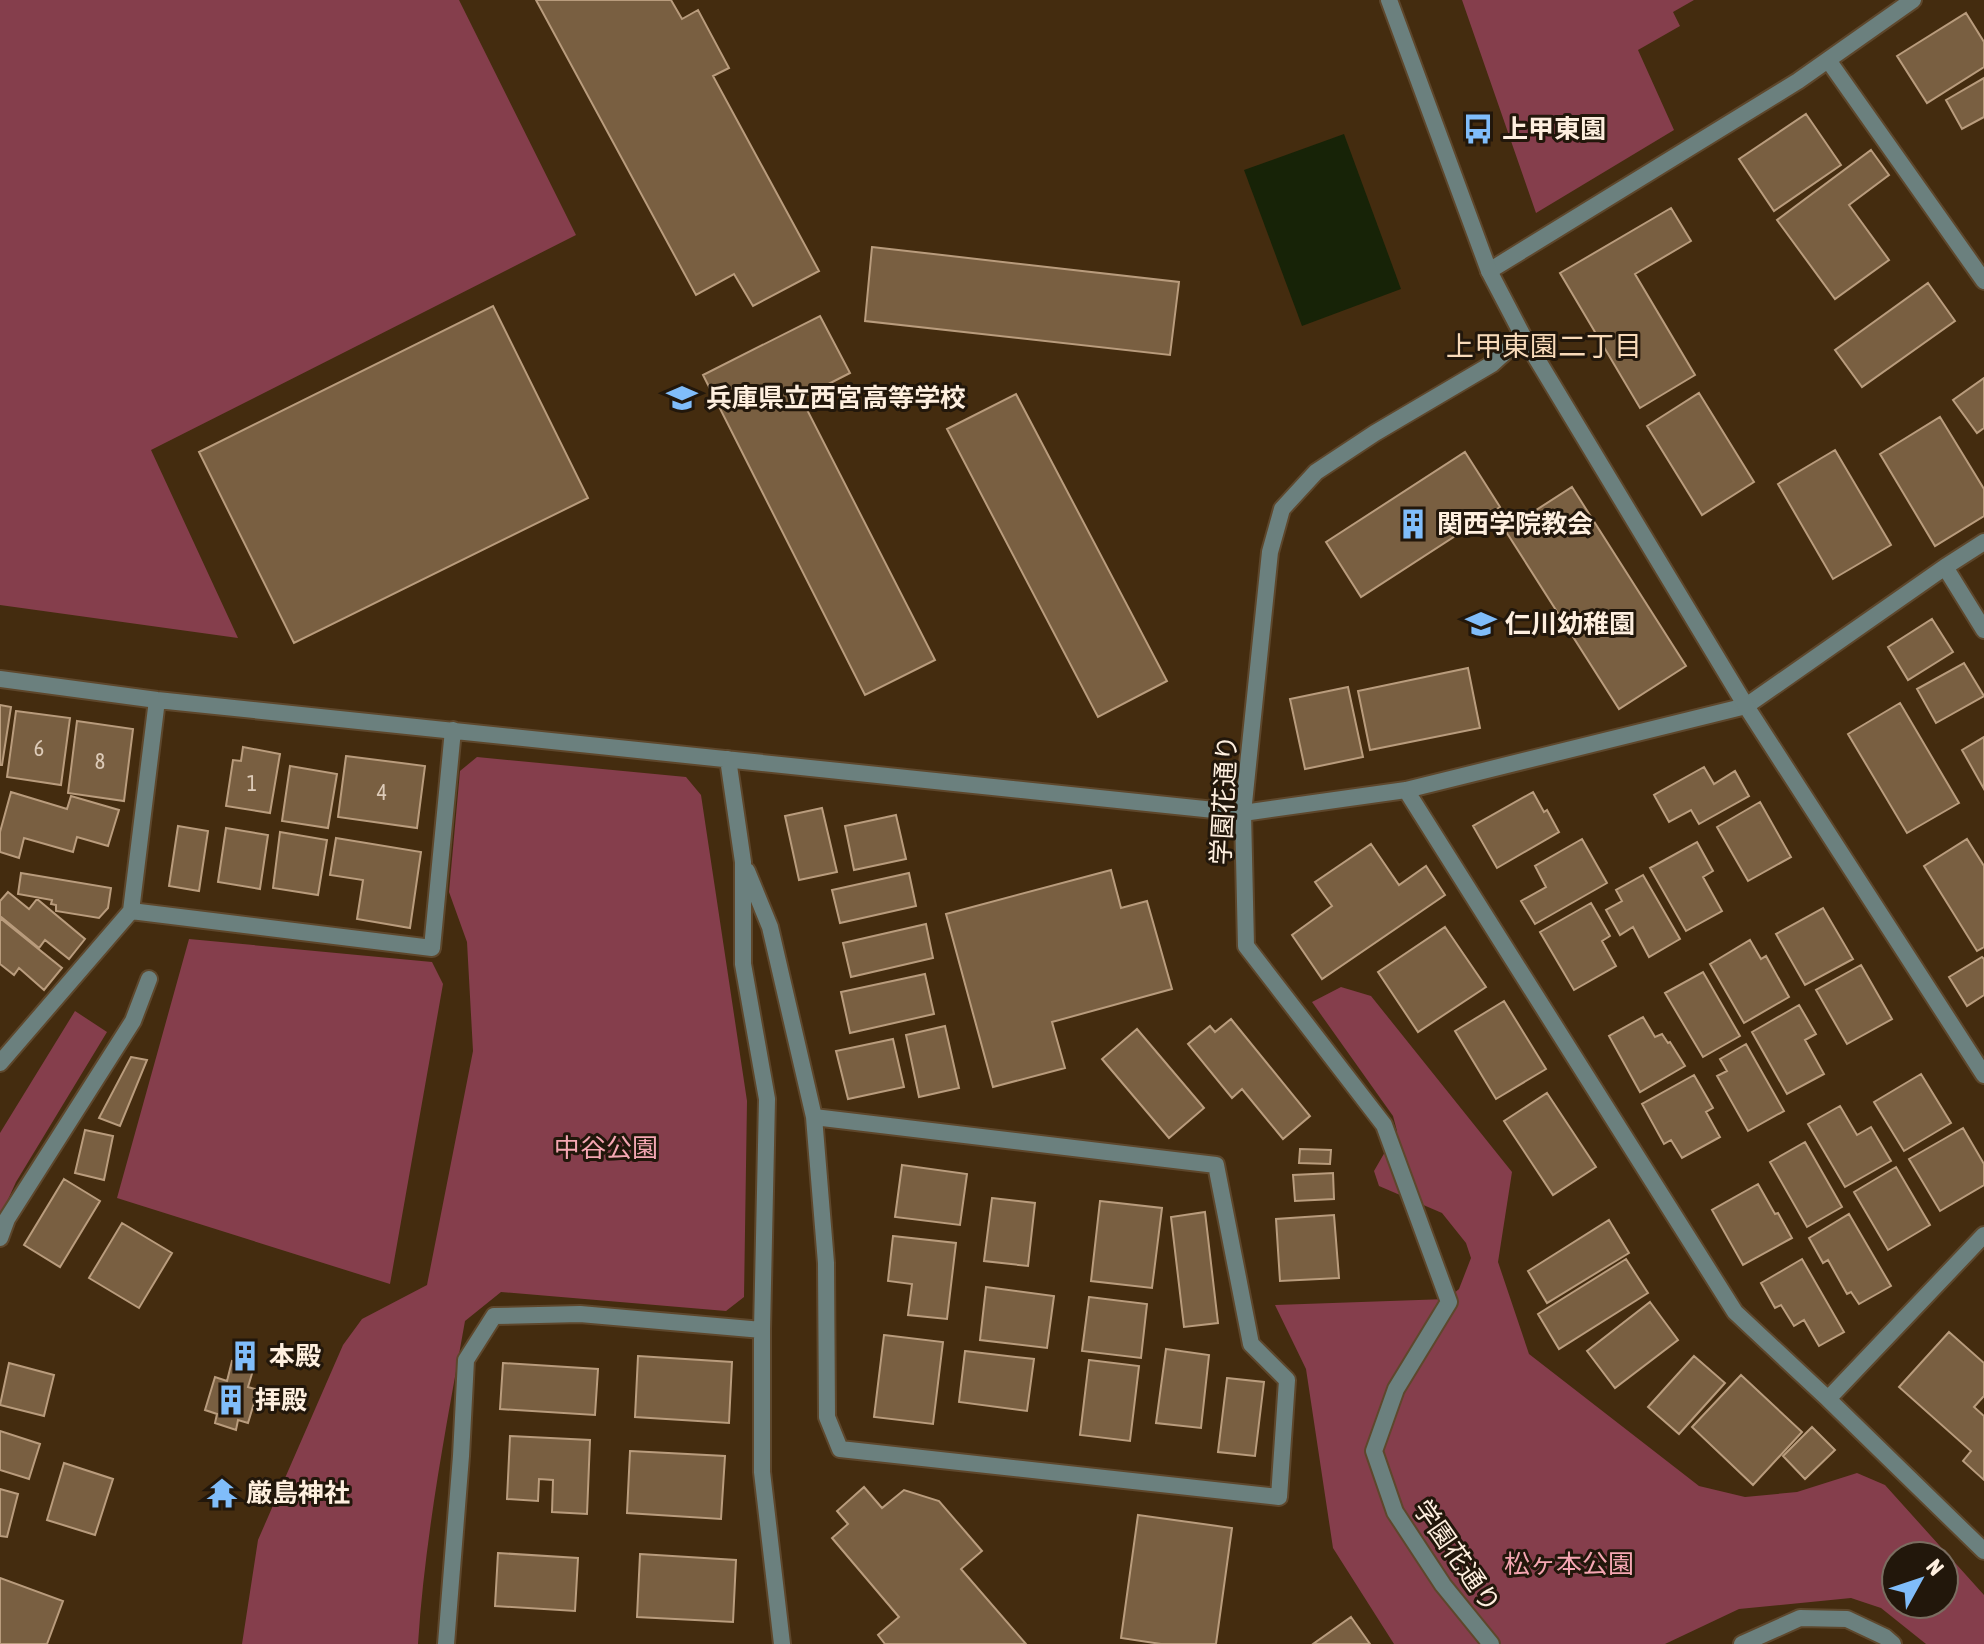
<svg xmlns="http://www.w3.org/2000/svg" width="1984" height="1644" font-family="'Asap Condensed','Noto Sans JP',sans-serif">
<style>
.green{fill:#853e4c;fill-rule:evenodd}
.water{fill:#172307}
.building{fill:#795f41;stroke:#b99c7d;stroke-width:2}
.lines{fill:none;stroke-linecap:round;stroke-linejoin:round}
.service-casing{stroke:#5e472c;stroke-width:20}
.minor-casing{stroke:#5e472c;stroke-width:20}
.tertiary-casing{stroke:#5e472c;stroke-width:20}
.service{stroke:#6b807e;stroke-width:16}
.minor{stroke:#6b807e;stroke-width:16}
.tertiary{stroke:#6b807e;stroke-width:16}
.labels{text-anchor:middle;dominant-baseline:central;stroke-width:6;stroke-linejoin:round;paint-order:stroke}
.number-label{font-size:22px;fill:#ddcbb8}
.poi-label{font-size:26px;font-weight:bold;fill:#feefdf;stroke:#22170b;text-anchor:start}
.street-label{font-size:26px;fill:#feefdf;stroke:#22170b}
.park-label{font-size:26px;fill:#f5a7b3;stroke:#22170b}
.neighbourhood-label{font-size:28px;fill:#f8dab9;stroke:#22170b}
</style>
<rect width="100%" height="100%" fill="#442c0f"/>
<path class="green" d="M0,0H459L576,235L151,450L238,638L0,605Z
M1462,0H1694L1673,12L1680,26L1638,50L1674,130L1536,213Z
M477,757L686,777L701,795L747,1101L744,1297L726,1311L501,1292L465,1321C446,1428 425,1535 418,1644H242L258,1540L343,1345L362,1319L427,1285L473,1051L467,942L449,892L460,771Z
M189,939L432,962L443,984L390,1284L117,1198Z
M1341,987L1371,996L1512,1172L1498,1262L1529,1354L1699,1486L1745,1497L1797,1492L1857,1473L1885,1485L1984,1595V1644H1926L1881,1608L1851,1598L1739,1609L1665,1644H1394L1333,1548L1306,1369L1275,1305L1447,1299L1459,1289L1471,1258L1466,1243L1442,1213L1379,1186L1374,1171L1397,1131L1393,1116L1312,1002ZM1896,1556H1944V1604H1896Z
M75,1011L107,1032L16,1182L0,1217V1133Z"/>
<path class="water" d="M1344,134L1401,289L1302,326L1244,170Z"/>
<path class="building" d="M536,0H671L682,19L698,10L729,68L713,76L819,271L753,306L734,274L696,295Z
M1966,13L1984,42V67L1927,103L1897,56Z
M1984,78V117L1962,129L1946,100Z
M1806,114L1841,165L1774,211L1739,159Z
M1871,150L1889,175L1849,205L1889,260L1835,299L1777,220Z
M1671,208L1691,241L1635,274L1695,375L1640,408L1560,273Z
M872,247L1179,282L1170,355L865,321Z
M1928,283L1955,321L1862,387L1835,350Z
M493,306L588,498L294,643L199,452Z
M820,316L850,373L801,398L935,660L865,695L703,375Z
M1984,378V428L1977,433L1953,400Z
M1699,393L1754,482L1702,515L1647,426Z
M1016,394L1167,681L1098,717L947,429Z
M1940,417L1984,489V516L1935,546L1880,454Z
M1835,450L1891,545L1833,579L1778,484Z
M1465,452L1500,507L1361,597L1326,542Z
M1572,487L1686,666L1619,709L1505,530Z
M1932,619L1953,652L1908,680L1888,647Z
M1964,663L1984,696L1936,723L1917,689Z
M1468,668L1480,728L1370,750L1358,691Z
M1348,687L1363,757L1305,769L1290,699Z
M1900,703L1959,803L1907,833L1848,734Z
M0,705L11,707L2,765H0Z
M16,711L70,718L61,785L7,777Z
M77,721L133,729L124,801L68,793Z
M1984,737V789L1962,750Z
M243,747L280,754L270,813L226,806L233,760L241,761Z
M346,756L425,766L417,828L338,817Z
M290,766L337,774L328,828L282,821Z
M1704,767L1714,784L1735,771L1749,796L1699,824L1691,810L1669,822L1654,795Z
M11,792L67,809L71,796L119,810L108,846L77,837L73,852L24,838L19,858L0,852V832Z
M1533,792L1544,812L1547,810L1559,832L1497,868L1473,826Z
M1760,802L1791,857L1748,881L1717,827Z
M822,808L837,872L799,880L785,816Z
M896,815L906,859L854,870L845,826Z
M178,826L208,831L199,891L169,886Z
M226,828L268,835L260,889L218,882Z
M280,832L327,840L318,895L273,888Z
M336,838L421,852L410,928L357,919L363,880L330,875Z
M1582,839L1607,883L1535,924L1521,901L1546,887L1535,866Z
M1967,839L1984,866V947L1977,951L1924,866Z
M1697,842L1713,871L1703,877L1722,911L1686,931L1650,868Z
M1371,844L1399,885L1426,866L1445,895L1322,979L1292,935L1332,906L1315,882Z
M1111,870L1121,908L1147,901L1172,989L1052,1022L1065,1068L993,1087L946,914Z
M21,873L111,888L108,908L99,918L56,911V905L51,904L52,900L18,894Z
M909,873L916,906L840,923L832,890Z
M1643,875L1680,939L1649,957L1633,927L1620,935L1606,910L1622,901L1616,890Z
M8,892L29,909L37,899L85,939L69,959L45,940L39,948L0,916V901Z
M1591,903L1610,936L1602,941L1616,966L1574,990L1540,932Z
M1823,908L1853,959L1805,985L1776,934Z
M0,918L62,968L44,990L19,968L14,975L0,964Z
M926,924L933,958L851,977L843,943Z
M1445,927L1486,987L1418,1032L1378,972Z
M1750,940L1761,959L1766,956L1789,997L1744,1023L1710,964Z
M1982,957L1984,959V995L1967,1006L1949,977Z
M1861,965L1892,1019L1847,1044L1816,990Z
M1703,972L1740,1036L1703,1057L1665,993Z
M925,974L934,1014L850,1033L841,992Z
M1504,1001L1546,1069L1496,1099L1455,1031Z
M1799,1005L1816,1034L1805,1040L1824,1074L1787,1094L1752,1032Z
M1643,1017L1655,1037L1662,1034L1668,1043L1670,1042L1685,1066L1640,1092L1609,1036Z
M1231,1019L1310,1116L1283,1139L1242,1089L1232,1098L1188,1044L1210,1026L1215,1032Z
M945,1026L959,1088L919,1097L906,1035Z
M1137,1029L1204,1108L1169,1138L1102,1059Z
M893,1039L904,1087L848,1099L836,1051Z
M1746,1044L1784,1111L1748,1131L1717,1076L1727,1071L1720,1059Z
M131,1057L147,1060L120,1126L99,1118Z
M1921,1074L1951,1123L1904,1151L1874,1102Z
M1694,1075L1713,1108L1706,1112L1720,1137L1682,1158L1671,1140L1664,1144L1642,1104Z
M1547,1093L1596,1167L1553,1195L1504,1121Z
M1840,1106L1857,1135L1871,1127L1891,1161L1845,1187L1808,1124Z
M1963,1128L1984,1164V1185L1940,1211L1909,1159Z
M85,1130L113,1136L104,1180L75,1173Z
M1805,1142L1842,1207L1807,1227L1770,1162Z
M1300,1149L1331,1150L1330,1164L1299,1163Z
M902,1165L967,1174L960,1225L895,1217Z
M1896,1167L1930,1225L1888,1250L1854,1192Z
M1333,1173L1334,1199L1295,1201L1293,1175Z
M64,1179L100,1201L60,1267L24,1245Z
M1758,1184L1775,1214L1778,1213L1792,1238L1743,1265L1712,1210Z
M992,1198L1035,1203L1028,1266L984,1261Z
M1100,1201L1162,1208L1152,1288L1091,1281Z
M1205,1212L1218,1323L1184,1327L1171,1217Z
M1849,1214L1891,1286L1859,1304L1851,1292L1847,1294L1828,1260L1823,1263L1809,1238Z
M1334,1215L1339,1278L1280,1281L1276,1219Z
M1609,1220L1629,1253L1547,1303L1528,1271Z
M122,1223L172,1253L139,1308L89,1278Z
M893,1236L956,1243L947,1319L908,1315L912,1284L888,1281Z
M1626,1259L1648,1293L1559,1349L1538,1314Z
M1802,1259L1844,1332L1819,1346L1804,1320L1794,1326L1781,1305L1775,1308L1761,1283Z
M986,1287L1054,1296L1047,1348L980,1340Z
M1089,1297L1147,1304L1141,1358L1082,1351Z
M1650,1302L1678,1340L1615,1388L1587,1351Z
M1949,1332L1984,1363V1396L1974,1407L1984,1416V1480L1963,1461L1971,1451L1899,1387Z
M884,1335L943,1342L933,1424L874,1417Z
M239,1345L256,1350L252,1366L234,1361Z
M1166,1349L1209,1355L1201,1428L1156,1423Z
M965,1351L1034,1359L1027,1411L959,1402Z
M638,1356L732,1362L729,1423L635,1417Z
M1694,1356L1725,1383L1679,1434L1648,1407Z
M1089,1360L1139,1366L1130,1441L1080,1435Z
M232,1361L254,1367L248,1387L258,1390L248,1423L238,1420L236,1430L215,1423L217,1414L205,1410L215,1377L227,1381Z
M9,1363L54,1375L44,1416L0,1405Z
M503,1363L598,1369L595,1415L500,1409Z
M1741,1375L1802,1432L1753,1485L1692,1427Z
M1227,1378L1264,1382L1255,1456L1218,1452Z
M1812,1427L1835,1450L1805,1479L1783,1456Z
M0,1431L40,1444L29,1479L0,1470Z
M510,1436L590,1440L587,1514L552,1512L553,1480L539,1479L538,1501L507,1499Z
M630,1451L725,1456L721,1519L627,1513Z
M64,1463L113,1479L95,1535L47,1520Z
M864,1487L882,1508L904,1490L939,1501L982,1551L961,1569L1026,1644H885L878,1635L899,1617L832,1538L848,1524L837,1511Z
M0,1489L18,1494L7,1537L0,1536Z
M1138,1515L1232,1528L1216,1644H1161L1121,1638Z
M498,1553L578,1558L575,1611L495,1606Z
M640,1554L736,1560L733,1622L637,1617Z
M0,1578L63,1601L47,1644H0Z
M1351,1617L1370,1644H1313Z"/>
<g class="lines">
<g class="service-casing">
<path id="service" d="M0,1238L7,1219L133,1021L149,979"/>
</g>
<g class="minor-casing">
<path id="minor" d="M1828,60L1984,281
M1489,271L1798,81L1913,0
M1945,567L1984,630
M0,679L157,700L1243,813L1406,790L1746,706L1945,567L1984,542
M728,759L743,862V964L767,1099L762,1330V1472L782,1644
M1406,790L1735,1312L1828,1399L1984,1235
M747,871L770,927L814,1117
M131,911L157,700
M0,1063L131,911L432,948L453,730
M814,1117L1216,1165L1251,1344L1287,1380L1279,1497L840,1449L827,1417L826,1263Z
M1828,1399L1984,1551
M446,1644L461,1456L466,1360L494,1316L580,1314L762,1330"/>
</g>
<g class="tertiary-casing">
<path id="tertiary" d="M1389,0L1489,271L1523,336L1746,706L1984,1075
M1491,1644L1443,1585L1395,1512L1374,1451L1396,1389L1449,1302L1384,1125L1246,946L1243,813L1270,552L1282,509L1316,472L1375,433L1492,364L1523,336
M1742,1644L1800,1618L1847,1619L1885,1637L1893,1644"/>
</g>
<use href="#service" class="service"/>
<use href="#minor" class="minor"/>
<use href="#tertiary" class="tertiary"/>
</g>
<defs>
<g id="bus-bare" transform="scale(2.4)"><path d="M-5-6H5V4H4V6H2V4H-2V6H-4V4H-5ZM-3.5-4V0h7V-4ZM-3.5 1.2v1.5H-2V1.2ZM2 1.2v1.5H3.5V1.2Z" fill="#80bdfa" stroke="#22170b" stroke-width="2.5" paint-order="stroke"/></g>
<g id="school-bare" transform="scale(2.4)"><path d="M0-5L7-2L0 1L-7-2ZM-4 1L0 2.5L4 1V4Q0 6-4 4Z" fill="#80bdfa" stroke="#22170b" stroke-width="2.5" paint-order="stroke"/></g>
<g id="building-bare" transform="scale(2.4)"><path d="M-4-6H4V6H1V3H-1V6H-4ZM-2.5-4.3h1.7v1.8h-1.7ZM.8-4.3h1.7v1.8H.8ZM-2.5-1h1.7V.8h-1.7ZM.8-1h1.7V.8H.8Z" fill="#80bdfa" stroke="#22170b" stroke-width="2.5" paint-order="stroke"/></g>
<g id="temple-bare" transform="scale(2.4)"><path d="M0-6L5-2H3V0L6.5 2.5H4V6H1.5V3h-3V6H-4V2.5H-6.5L-3 0V-2H-5Z" fill="#80bdfa" stroke="#22170b" stroke-width="2.5" paint-order="stroke"/></g>
</defs>
<g fill-rule="evenodd">
<use href="#bus-bare" x="1478" y="129"/>
<use href="#school-bare" x="682" y="398"/>
<use href="#building-bare" x="1413" y="524"/>
<use href="#school-bare" x="1481" y="624"/>
<use href="#building-bare" x="245" y="1356"/>
<use href="#building-bare" x="231" y="1400"/>
<use href="#temple-bare" x="222" y="1493"/>
</g>
<g class="labels">
<g class="number-label">
<text x="39" y="748">6</text>
<text x="100" y="761">8</text>
<text x="252" y="783">1</text>
<text x="382" y="792">4</text>
</g>
<g class="poi-label">
<text x="1502" y="129">上甲東園</text>
<text x="706" y="398">兵庫県立西宮高等学校</text>
<text x="1437" y="524">関西学院教会</text>
<text x="1505" y="624">仁川幼稚園</text>
<text x="269" y="1356">本殿</text>
<text x="255" y="1400">拝殿</text>
<text x="246" y="1493">厳島神社</text>
</g>
<g class="street-label">
<text transform="translate(1224 800) rotate(-87)">学園花通り</text>
<text transform="translate(1457 1556) rotate(55)">学園花通り</text>
</g>
<g class="park-label">
<text x="606" y="1148">中谷公園</text>
<text x="1569" y="1564">松ヶ本公園</text>
</g>
<g class="neighbourhood-label">
<text x="1544" y="346">上甲東園二丁目</text>
</g>
</g>
<g transform="translate(1920 1580) rotate(50)"><circle r="38" fill="#22170b" stroke="#7a6d60" stroke-width="2"/>
<path d="M0-6L14 30L0 20L-14 30Z" fill="#80bdfa"/>
<text y="-12" font-size="22" font-weight="bold" text-anchor="middle" fill="#feefdf">N</text>
</g>
</svg>
